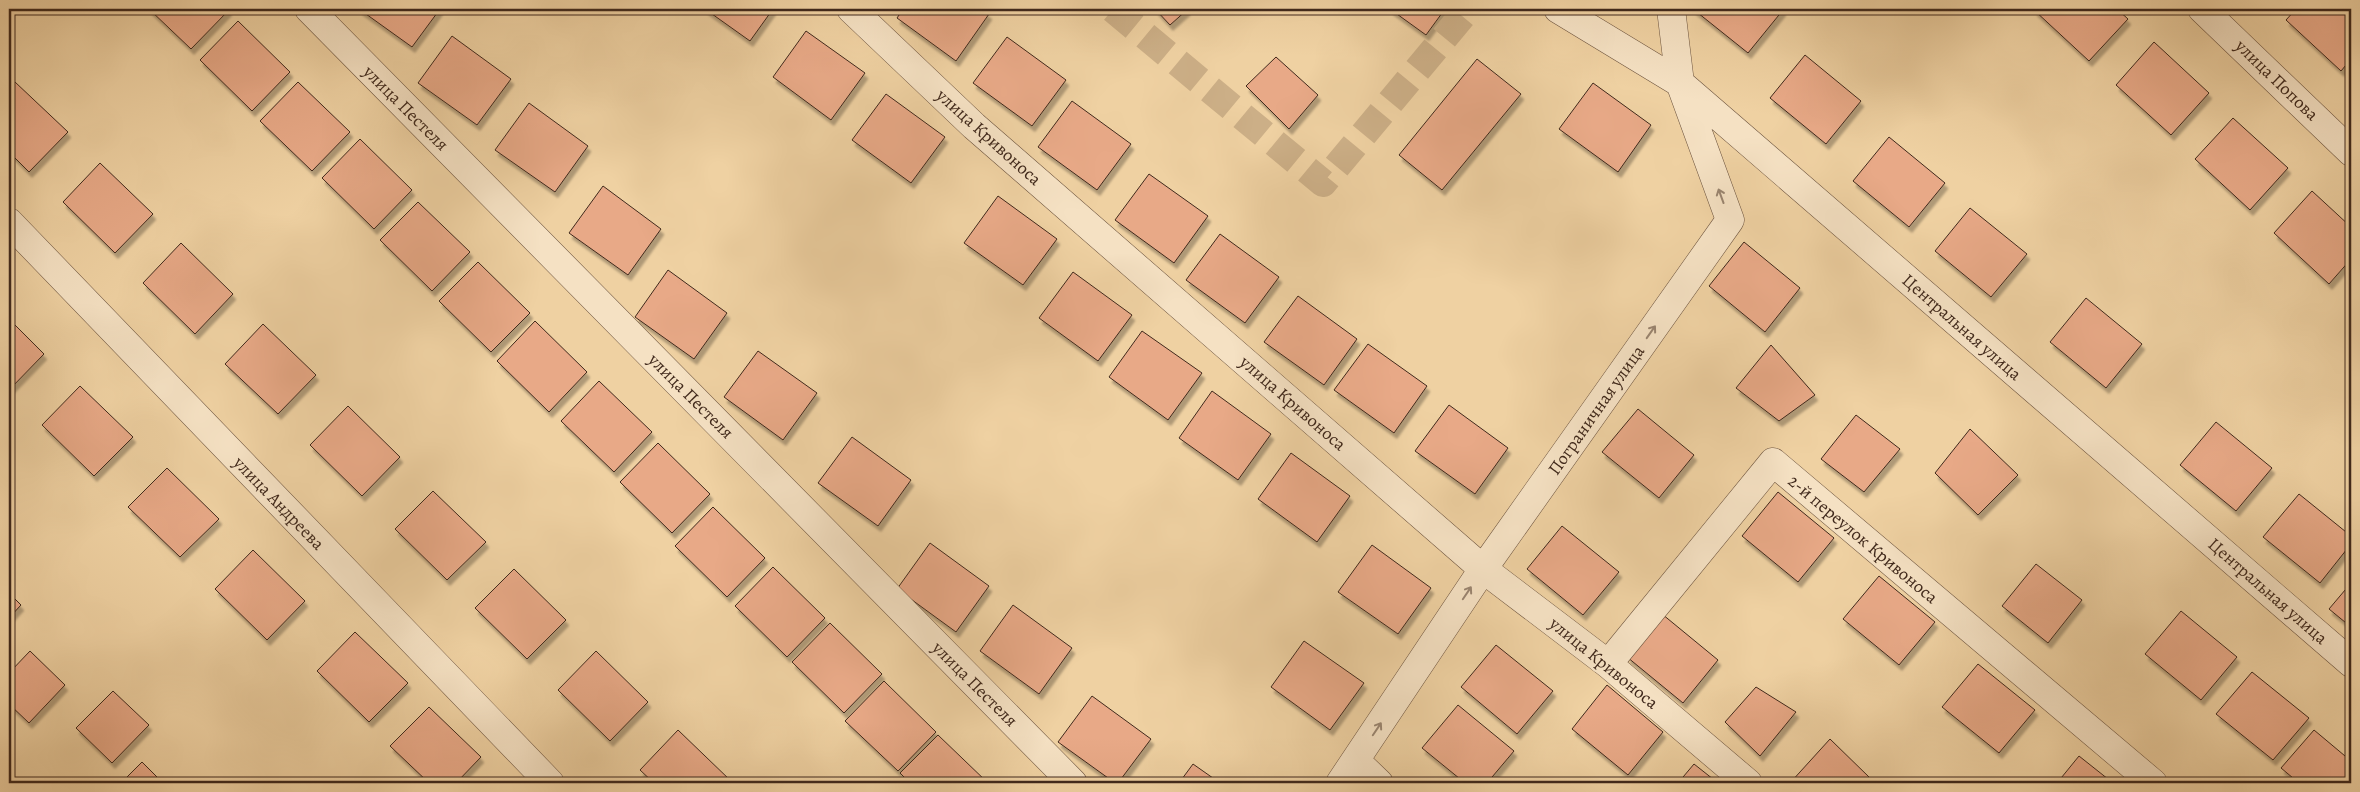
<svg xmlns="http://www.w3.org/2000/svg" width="2360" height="792" font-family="Alegreya,serif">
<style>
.building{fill:#e8a987;stroke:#40291c;filter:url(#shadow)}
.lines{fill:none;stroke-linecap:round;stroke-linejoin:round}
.minor-tunnel{stroke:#ccaf87;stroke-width:28;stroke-dasharray:28 14;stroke-linecap:butt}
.minor-casing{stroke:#6c533e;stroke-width:29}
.minor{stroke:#f5e1c3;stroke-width:28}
.oneway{stroke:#9a8570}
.labels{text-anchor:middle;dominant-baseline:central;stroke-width:4.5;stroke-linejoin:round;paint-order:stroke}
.street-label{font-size:18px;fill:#40291c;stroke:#f5e1c3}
</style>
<defs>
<filter id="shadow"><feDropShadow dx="3" dy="5.5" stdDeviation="1" flood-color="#0004"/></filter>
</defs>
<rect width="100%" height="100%" fill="#efd1a2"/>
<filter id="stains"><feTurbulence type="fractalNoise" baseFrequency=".004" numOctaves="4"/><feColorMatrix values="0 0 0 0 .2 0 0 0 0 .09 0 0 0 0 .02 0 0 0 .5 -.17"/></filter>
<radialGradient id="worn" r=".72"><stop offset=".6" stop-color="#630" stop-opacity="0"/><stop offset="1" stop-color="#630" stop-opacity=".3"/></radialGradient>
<path class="building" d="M149,9H228L229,10L191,49Z
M359,9H440L412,47Z
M705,9H773L750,41Z
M903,9H982L989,14L956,61L897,18Z
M1155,9H1188L1170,25Z
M1390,9H1445L1426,35Z
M1693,9H1782L1783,10L1748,53Z
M2035,9H2117L2128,19L2089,61L2034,10Z
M2296,9H2351V59L2341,71L2286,20Z
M238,21L290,72L252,111L200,60Z
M806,31L865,73L831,120L773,77Z
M452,36L511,79L477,125L418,83Z
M1007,37L1066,80L1032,126L973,83Z
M2154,42L2209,93L2171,135L2116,85Z
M1805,55L1861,101L1826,144L1770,98Z
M1276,57L1318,95L1289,129L1246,86Z
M1477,59L1521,94L1442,190L1399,155Z
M15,82L68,132L29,172L9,152V88Z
M298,82L350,132L312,171L260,121Z
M1593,83L1651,125L1618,172L1559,129Z
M886,94L945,137L911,183L852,140Z
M1072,101L1131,144L1097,190L1038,147Z
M529,103L588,146L555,192L495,150Z
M2233,118L2288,168L2250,210L2195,159Z
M1889,137L1945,183L1909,227L1853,181Z
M360,139L412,190L374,229L322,178Z
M100,163L153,214L115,253L63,202Z
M1149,174L1208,216L1174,263L1115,220Z
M603,186L661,229L628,275L569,233Z
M2312,191L2351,227V259L2329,284L2274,233Z
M998,196L1057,239L1023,285L964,243Z
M418,202L470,252L432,291L380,240Z
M1970,208L2027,254L1991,297L1935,251Z
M1220,234L1279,277L1245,323L1186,280Z
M1744,242L1800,288L1765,332L1709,286Z
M181,243L233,294L195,334L143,283Z
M478,262L530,313L491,352L439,301Z
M668,270L727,313L694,359L635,317Z
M1073,272L1132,315L1098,361L1039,318Z
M1298,296L1357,339L1324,385L1264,342Z
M2086,298L2142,344L2106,388L2050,342Z
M9,319L44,354L9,390Z
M535,321L587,372L549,412L497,361Z
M263,324L316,375L278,414L225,364Z
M1142,331L1202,373L1168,420L1109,377Z
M1368,344L1427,386L1394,433L1334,390Z
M1771,345L1815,395L1779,421L1736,388Z
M758,351L817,393L783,440L724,397Z
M599,381L652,432L614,472L561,421Z
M80,386L133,437L94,476L42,425Z
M1212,391L1271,434L1238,480L1179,438Z
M1449,405L1508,448L1475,494L1415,451Z
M348,406L400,457L362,496L310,445Z
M1638,409L1694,455L1659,498L1602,452Z
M1856,415L1900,449L1864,492L1821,459Z
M2216,422L2272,468L2236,511L2180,465Z
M1970,429L2018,475L1978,515L1935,473Z
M852,437L911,480L878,526L818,483Z
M658,443L710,494L672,533L620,482Z
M1291,453L1350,496L1317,542L1258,499Z
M167,468L219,519L180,557L128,507Z
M433,491L486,542L447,580L395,529Z
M1778,492L1834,538L1798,582L1742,536Z
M2299,494L2351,536V544L2320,583L2263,537Z
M713,507L765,558L727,597L675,546Z
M1562,526L1619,572L1583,615L1527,569Z
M930,543L989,586L956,632L897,589Z
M1372,545L1431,588L1398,634L1338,592Z
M253,550L305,601L267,640L215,589Z
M2036,564L2082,600L2048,643L2002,606Z
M773,567L825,618L787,657L735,606Z
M514,569L566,620L527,659L475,608Z
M1879,576L1935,622L1899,665L1843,619Z
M2351,583V627L2329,609Z
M9,593L21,605L9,618Z
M1013,605L1072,648L1039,694L980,651Z
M2181,611L2237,657L2201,700L2145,654Z
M1662,614L1718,660L1683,703L1627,657Z
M830,623L882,674L844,713L792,662Z
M355,632L408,683L369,722L317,671Z
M1304,641L1364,683L1330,730L1271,687Z
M1496,645L1553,691L1517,734L1461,687Z
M30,651L65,685L29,723L9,704V673Z
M596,651L648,702L610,741L558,690Z
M1978,664L2035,710L1999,753L1942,707Z
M2252,672L2309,718L2273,760L2216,714Z
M884,681L936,732L898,771L845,721Z
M1607,685L1663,732L1628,775L1572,729Z
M1756,687L1796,712L1760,756L1725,722Z
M113,691L149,725L112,763L76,728Z
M1092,696L1151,739L1118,783H1115L1058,742Z
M1458,705L1514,751L1487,783H1465L1422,748Z
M429,707L481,757L456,783H429L390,746Z
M678,730L731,781L729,783H654L640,770Z
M2314,730L2351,761V783H2299L2281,768Z
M938,735L988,783H910L900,773Z
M1830,739L1869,777L1864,783H1790Z
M2079,756L2113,783H2057Z
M142,762L163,783H121Z
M1193,764L1220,783H1179Z
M1694,764L1718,783H1678Z"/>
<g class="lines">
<path class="minor-tunnel" d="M1113,9L1323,183L1468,9"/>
<g class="minor-casing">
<path id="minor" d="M309,9L1073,783
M851,9L974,126L1483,569L1608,664L1748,783
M1558,9L1680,83L2351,663
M2202,9L2351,152
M9,222L550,783
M1608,664L1773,462L2153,783
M1356,761L1379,783
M1340,783L1483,569L1730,220L1680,83L1671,9"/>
</g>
<use href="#minor" class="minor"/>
</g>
<defs><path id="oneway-shaft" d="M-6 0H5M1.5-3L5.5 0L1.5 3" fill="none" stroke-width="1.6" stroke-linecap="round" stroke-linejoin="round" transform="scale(1.25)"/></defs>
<g class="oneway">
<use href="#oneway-shaft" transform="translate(1721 196) rotate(-110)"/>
<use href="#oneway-shaft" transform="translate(1651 332) rotate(-55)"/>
<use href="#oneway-shaft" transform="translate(1467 593) rotate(-56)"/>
<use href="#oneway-shaft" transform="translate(1377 729) rotate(-56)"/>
</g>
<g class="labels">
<g class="street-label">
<text transform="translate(2277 80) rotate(44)">улица Попова</text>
<text transform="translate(406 108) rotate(45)">улица Пестеля</text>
<text transform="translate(989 137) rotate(42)">улица Кривоноса</text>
<text transform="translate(1962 327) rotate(41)">Центральная улица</text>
<text transform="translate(691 396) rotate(45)">улица Пестеля</text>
<text transform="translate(1293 403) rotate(41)">улица Кривоноса</text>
<text transform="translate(1596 410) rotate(-55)">Пограничная улица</text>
<text transform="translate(279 503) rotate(46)">улица Андреева</text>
<text transform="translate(1863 539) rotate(40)">2-й переулок Кривоноса</text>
<text transform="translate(2268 591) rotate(41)">Центральная улица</text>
<text transform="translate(1604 663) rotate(39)">улица Кривоноса</text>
<text transform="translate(975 684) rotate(45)">улица Пестеля</text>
</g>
</g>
<rect width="2360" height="792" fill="none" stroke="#efd1a2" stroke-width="30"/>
<rect x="10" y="10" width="2340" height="772" fill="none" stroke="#40291c" stroke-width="2.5"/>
<rect x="15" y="15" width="2330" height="762" fill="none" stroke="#40291c"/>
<rect width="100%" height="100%" filter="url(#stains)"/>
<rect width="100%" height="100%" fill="url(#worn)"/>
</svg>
